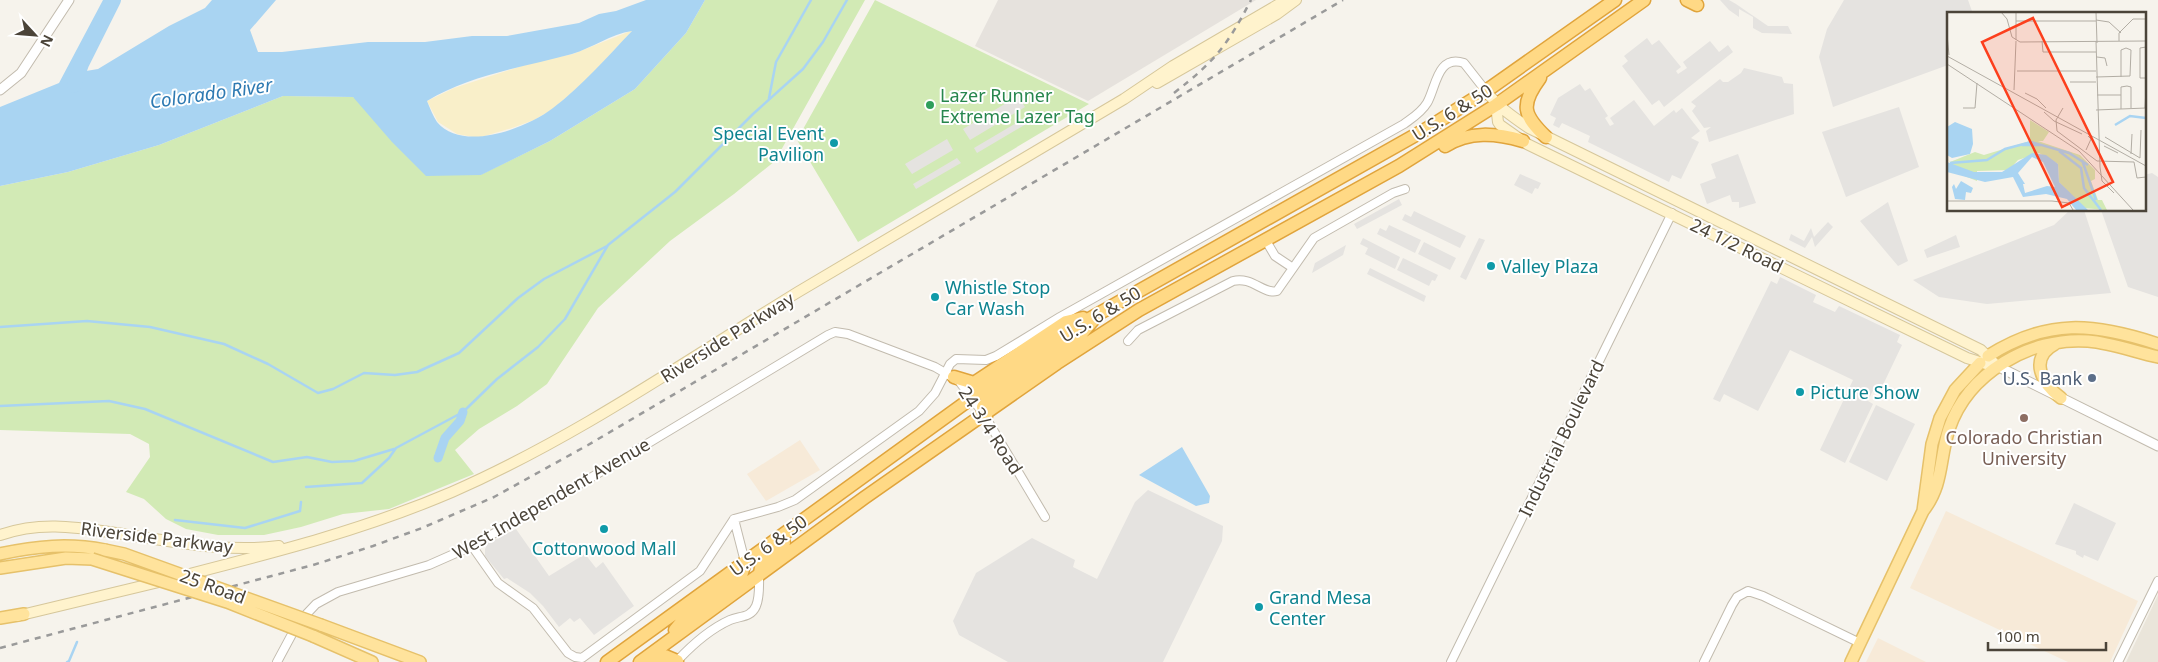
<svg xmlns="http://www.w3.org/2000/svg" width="2158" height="662" font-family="'Noto Sans',sans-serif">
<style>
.residential{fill:#eae5da}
.commercial{fill:#f7ead8}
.industrial{fill:#e6e2dd}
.green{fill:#d2eab5}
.sand{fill:#f9efc9}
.parking{fill:#e5e3e0}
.water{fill:#a9d4f2;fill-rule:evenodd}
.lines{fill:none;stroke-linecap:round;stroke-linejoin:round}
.stream{stroke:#a9d4f2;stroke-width:2.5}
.canal{stroke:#a9d4f2;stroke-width:9}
.river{stroke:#a9d4f2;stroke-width:14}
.minor-casing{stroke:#c2bbae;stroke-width:10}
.tertiary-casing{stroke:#c2bbae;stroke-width:11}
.secondary-casing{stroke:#d6c79b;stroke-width:12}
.primary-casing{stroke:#e6c16a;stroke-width:14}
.trunk-casing{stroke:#e0a43c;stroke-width:15}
.minor{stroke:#fff;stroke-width:8}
.tertiary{stroke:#fff;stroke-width:9}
.secondary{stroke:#fff3cd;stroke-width:10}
.primary{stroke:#ffe39c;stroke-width:11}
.trunk{stroke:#ffd985;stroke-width:12}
.rail{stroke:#9a9a9a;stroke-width:2.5;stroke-dasharray:6 6;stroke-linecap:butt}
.primary-bridge-casing{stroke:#e6c16a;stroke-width:14;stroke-linecap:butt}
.primary-bridge{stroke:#ffe39c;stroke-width:11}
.leisure-dot{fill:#2e9e5b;stroke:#fff;stroke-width:2}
.culture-dot{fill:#0f9aa8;stroke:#fff;stroke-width:2}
.service-dot{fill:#5c6f8a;stroke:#fff;stroke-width:2}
.education-dot{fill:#8d6e63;stroke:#fff;stroke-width:2}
.labels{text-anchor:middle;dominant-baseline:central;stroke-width:4;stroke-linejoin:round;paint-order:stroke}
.leisure-label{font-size:18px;fill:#27864d;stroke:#fff;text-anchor:start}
.street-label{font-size:18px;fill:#4b4439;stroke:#fff}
.culture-label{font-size:18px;fill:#0d838f;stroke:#fff;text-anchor:start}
.service-label{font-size:18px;fill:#4e5e75;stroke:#fff;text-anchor:end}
.education-label{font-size:18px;fill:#785e54;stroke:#fff}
.water-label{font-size:19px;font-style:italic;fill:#2e7ab2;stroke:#fff}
.inset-river{fill:none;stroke:#a9d4f2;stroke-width:2.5}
.inset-road{fill:none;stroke:#b2ada4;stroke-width:1}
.view{fill:#fc3f1d;fill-opacity:0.15;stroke:#fc3f1d;stroke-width:2.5}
.inset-edge{fill:none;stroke:#4b4439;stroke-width:2.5}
</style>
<rect width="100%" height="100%" fill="#f6f3ec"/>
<path class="residential" d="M2158,595V662H2126Z"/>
<path class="commercial" d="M800,440L820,470L766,501L747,474Z
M1946,511L2138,601L2110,662H2068L1910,588Z
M1878,638L1926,662H1866Z"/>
<path class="industrial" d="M998,0H1256L1088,101L975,46Z"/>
<path class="green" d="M705,0H865L775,161L734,194L670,241L598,308L547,384L517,406L479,429L455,450L474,474L389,509L343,514L301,527L264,535H218L186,529L166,519L144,499L126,492L150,457L149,444L130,434L0,430V186L68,172L159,145L283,96L353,97L480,175L550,141L635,89L686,33Z
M875,0L1089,104L858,242L797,140Z"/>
<path class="sand" d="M633,30L587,79L553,109L534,120L512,128L478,138L457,134L438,122L427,101L454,88L534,62L573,54Z"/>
<path class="parking" d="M1720,0H1729L1736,4L1768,26H1788L1792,34L1762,33L1753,28V17L1739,9V17L1729,10Z
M1844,0H1968L1973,14H1948V65L1833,107L1819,57L1827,29Z
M1647,38L1652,45L1659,40L1681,67L1676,71L1678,74L1687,68L1683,62L1710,41L1719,52L1728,45L1733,52L1664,107L1659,100L1652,105L1622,66L1628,61L1624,56Z
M1744,68L1782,77L1784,83L1793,84L1794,114L1709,142L1706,131L1711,127L1704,128L1692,111L1696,106L1691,102L1720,79L1723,82H1728L1741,73Z
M1580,84L1585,91L1590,88L1608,116L1605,118L1610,126L1614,124L1610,118L1634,100L1654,126L1674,110L1676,113L1682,108L1700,131L1691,138L1699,142L1681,179L1672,175L1669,182L1588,142L1590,136L1562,123L1559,128L1553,125L1556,118L1550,115L1558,98Z
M1018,96L1025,107L970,140L963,129Z
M1899,107L1919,167L1846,197L1822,132Z
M1030,115L1033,120L977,153L974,148Z
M947,139L953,150L912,174L905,164Z
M1738,154L1756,203L1739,208V202H1732L1730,195L1707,204L1700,184L1716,178L1711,164Z
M957,158L961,163L916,189L913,184Z
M2152,173L2158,177V297L2128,287L2101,210H2144V175Z
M1520,174L1541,183L1538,189L1535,188L1532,194L1514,185Z
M1399,199L1402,205L1357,229L1354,224Z
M1888,202L1908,261L1898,266L1860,221Z
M2070,210H2084L2111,293L1987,304L1939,297L1913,280L2054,225Z
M1414,211L1466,236L1460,248L1402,220L1405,214L1411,217Z
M1828,222L1833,227L1815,247L1812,237L1805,248L1789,240L1791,234L1804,241L1811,228L1814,237Z
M1389,225L1421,240L1415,253L1377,234L1380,228L1386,231Z
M1956,235L1960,247L1927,258L1924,250Z
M1363,238L1400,257L1395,269L1365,254L1368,248L1360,244Z
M1479,238L1485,240L1466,280L1460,277Z
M1424,242L1456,258L1450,270L1418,254Z
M1346,245L1343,255L1312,273L1315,263Z
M1403,258L1438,275L1435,281L1432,280L1429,286L1397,270Z
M1370,268L1426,296L1424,302L1367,274Z
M1780,277L1816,295L1813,302L1835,312L1839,306L1900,335L1897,342L1902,345L1881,389L1875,386L1868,401L1873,404L1845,463L1820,450L1853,380L1790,350L1758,411L1724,394L1720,402L1713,399L1771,281L1777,284Z
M1876,405L1915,424L1887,481L1849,462Z
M1148,490L1223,526L1222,541L1163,662H1008L959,635L953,621L976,573L1032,538L1075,560L1073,567L1097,579L1135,502Z
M2074,503L2116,523L2098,561L2084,555L2083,558L2076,554V551L2055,544Z
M516,529L549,576L585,554L596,568L603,562L634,606L594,635L580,618L574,622L570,618L559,627L543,606L530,593L507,578L504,579L485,556V549L488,543Z"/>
<path class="water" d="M103,0H119L84,49L80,72L98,69L169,26L205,8L212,0H276L250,30L258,52H282L368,42H425L472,36H507L579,23L599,14L616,11L646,0H705L686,33L635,89L550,141L481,175L426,176L392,142L353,97L283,96L159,145L68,172L0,186V107L59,83ZM632,31C607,57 582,86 553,108C527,128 463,153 437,122C433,116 430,108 427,101C470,75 524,67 572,54C592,48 611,34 632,31Z
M1182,447L1210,496L1209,503L1196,506L1139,475Z"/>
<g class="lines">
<path class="stream" d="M769,98L776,62L811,0
M0,327L87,321L150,327L224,344L268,364L318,393L333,389L364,373L395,375L417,372L459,353L518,298L544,279L607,246
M0,406L109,401L145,409L273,462L307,457L332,462L354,461L394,449
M306,487L362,483L389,458L396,448L463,412L497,379L538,347L565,319L608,245L675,192L753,114L803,69L823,42L847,0
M175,520L245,528L300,511L301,502
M67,662L69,661L77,642"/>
<path class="canal" d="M438,458L445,438L460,421L463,412"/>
<path class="river" d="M74,86L82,64L114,0"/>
<g class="minor-casing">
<path id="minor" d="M1265,239L1275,256L1293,268
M1128,341L1138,330L1233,281C1252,276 1264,295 1277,291L1314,238L1393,193L1405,189
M734,519L745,562
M472,546L498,583L533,608L568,653L575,657L582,658L700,571L734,519L778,507L795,500L919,411L935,393L950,364L956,359L986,360L996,356L1060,317L1404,124C1412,118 1421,113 1427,103C1436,88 1437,54 1464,63L1486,91
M677,661C692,645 710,629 730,620C739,616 751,618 756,606C760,597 759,585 759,575
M277,662L298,623L316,604L338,592L429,565L472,546L592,477L828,335L835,332L848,334L935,367L959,381L983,413L1045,517
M1451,662L1672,213
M1704,662L1732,605L1737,597L1748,591L1763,596L1860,643
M2118,662L2158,581"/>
</g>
<g class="tertiary-casing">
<path id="tertiary" d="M0,90L21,73L69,0
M1997,366L2158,446"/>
</g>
<g class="secondary-casing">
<path id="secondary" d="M1157,83L1277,14L1296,0
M1486,91C1497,106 1513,117 1529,128L1981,350L1997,366
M1496,105L1498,122L1500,125L1527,144L1967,358L1986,364
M0,535C40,521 75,527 116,533C170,541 225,553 279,546
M182,576C276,552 363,530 452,492C575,438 684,362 798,292C906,227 1016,164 1124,99L1173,66L1286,0
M17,616L163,581"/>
</g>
<g class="primary-casing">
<path id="primary" d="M2055,344C2028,358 2042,384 2061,398
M1988,356C2048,318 2094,323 2158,344
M1923,511C1944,484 1939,459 1949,429C1968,373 2030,337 2088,341C2112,343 2135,352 2158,357
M0,554C36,546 69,543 105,550
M0,568L66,558L92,559
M0,618L24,614
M321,625L420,662
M313,636L372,662
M1851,662L1923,511L1932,444L1940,418L1955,390L1980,363"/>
</g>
<g class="trunk-casing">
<path id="trunk" d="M1687,0L1697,5
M1540,78C1520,105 1523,115 1546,137
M1445,146C1470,131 1495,133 1523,141
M954,377L974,383L1066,322L1083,318
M986,416L983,407L989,397L1081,334L1093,320
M760,573L762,563L784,543
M675,630L684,619L741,576L745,562
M607,662L987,387L1075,327L1428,128L1486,91L1615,0
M640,662L864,498L1057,363L1139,310L1399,166L1496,105L1644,0
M656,662L665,656L677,661"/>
</g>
<use href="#minor" class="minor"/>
<use href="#tertiary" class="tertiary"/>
<use href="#secondary" class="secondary"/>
<use href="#primary" class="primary"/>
<use href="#trunk" class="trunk"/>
<path class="rail" d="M1174,93C1215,61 1227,46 1251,0
M0,648L313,565L373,546L422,528L494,497L588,445L1343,0"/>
<g class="primary-bridge-casing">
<path id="primary-bridge" d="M105,550L124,554L321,625
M92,559L227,602L313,636"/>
</g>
<use href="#primary-bridge" class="primary-bridge"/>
</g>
<circle class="leisure-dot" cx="930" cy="105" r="5"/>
<g class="culture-dot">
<circle cx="834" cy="143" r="5"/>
<circle cx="1491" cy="266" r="5"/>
<circle cx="935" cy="297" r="5"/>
<circle cx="1800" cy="392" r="5"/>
<circle cx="604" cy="529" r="5"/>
<circle cx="1259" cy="607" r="5"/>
</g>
<circle class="service-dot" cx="2092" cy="378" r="5"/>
<circle class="education-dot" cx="2024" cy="418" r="5"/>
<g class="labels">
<g class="leisure-label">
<text x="940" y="95">Lazer Runner<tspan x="940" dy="21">Extreme Lazer Tag</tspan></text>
</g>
<g class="street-label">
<text transform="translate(1452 112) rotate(-32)">U.S. 6 &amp; 50</text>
<text transform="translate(1737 245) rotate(26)">24 1/2 Road</text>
<text transform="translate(1100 314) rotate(-31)">U.S. 6 &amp; 50</text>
<text transform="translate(727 337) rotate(-32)">Riverside Parkway</text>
<text transform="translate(991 430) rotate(57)">24 3/4 Road</text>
<text transform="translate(1561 438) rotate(-64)">Industrial Boulevard</text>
<text transform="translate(551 498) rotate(-30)">West Independent Avenue</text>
<text transform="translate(157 537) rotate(7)">Riverside Parkway</text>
<text transform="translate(768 545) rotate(-36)">U.S. 6 &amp; 50</text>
<text transform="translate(213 586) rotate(20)">25 Road</text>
</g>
<g class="culture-label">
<text x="824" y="133" text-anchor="end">Special Event<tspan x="824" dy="21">Pavilion</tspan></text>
<text x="1501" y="266">Valley Plaza</text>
<text x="945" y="287">Whistle Stop<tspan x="945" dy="21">Car Wash</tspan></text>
<text x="1810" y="392">Picture Show</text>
<text x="604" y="548" text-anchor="middle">Cottonwood Mall</text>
<text x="1269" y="597">Grand Mesa<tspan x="1269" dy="21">Center</tspan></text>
</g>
<g class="service-label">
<text x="2082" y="378">U.S. Bank</text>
</g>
<g class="education-label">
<text x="2024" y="437">Colorado Christian<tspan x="2024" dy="21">University</tspan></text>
</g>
<g class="water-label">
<text transform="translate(211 93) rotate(-8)">Colorado River</text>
</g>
</g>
<g transform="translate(1947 12)">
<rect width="199" height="199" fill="#f6f3ec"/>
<path d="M83,108L102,120L96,129H91L133,143L148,158V167L144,169L151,188H155L160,198L136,196L112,170L111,152L92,141L71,148L62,158L30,159V169L0,157L6,155L0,146L3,150L28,140L37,143L83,129Z" fill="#d2eab5"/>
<path d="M8,110L25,117L26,132L23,142L5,146L0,143V115ZM85,141L99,143L111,152L112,170L141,198H129L120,187L99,182L76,185L66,165L38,170L0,160V150L27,160H55ZM85,145L96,150L108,175L100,174L78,181L76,172H78L71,161ZM14,169L26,176L24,181L19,180L18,188L8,187L5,175L7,172L9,177Z" fill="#a9d4f2" fill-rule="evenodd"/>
<path class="inset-river" d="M168,113L183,104L199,106M75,133H94M112,139L134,156L137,176L154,198M135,148L149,188M3,151L40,148L58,137L84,130L122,141L141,153"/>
<path class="inset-road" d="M54,0L60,7L65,25L73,30L198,29M149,0L150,31M149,8L162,10L174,21M69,9H149M0,22L2,43M69,28V0M95,29L96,40H149M149,29L153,155L155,169L167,181M172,29V21L186,7H199M199,35L193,36V66H199M0,44L199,154M150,45L158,46L160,54M0,52L132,139L186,198M70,59H149M149,65L183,64L184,38L179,36M174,65V38L179,36M123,70H149M180,74L184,75V96M67,78L69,29M78,81L90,87L99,96M150,83H174M16,96H28L30,71M116,96L109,108L110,119L150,149L187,150L190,166L199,165M198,96L199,76M174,97V75L180,74M149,98L199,96M97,100L107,109L135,122M158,125L193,146L194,118M157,134L171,141M139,138L144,127L141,124M184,142L185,122M0,189H105L122,191L126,198"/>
<path class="view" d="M86,6L166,170L115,195L35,30Z"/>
<rect width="199" height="199" class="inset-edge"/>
</g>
<g transform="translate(35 35) rotate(116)" stroke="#ffffff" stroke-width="4" paint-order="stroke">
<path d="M0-4L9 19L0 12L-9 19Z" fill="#4b4439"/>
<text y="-8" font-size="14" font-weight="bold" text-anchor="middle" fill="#4b4439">N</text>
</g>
<path d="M1988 642v8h118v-8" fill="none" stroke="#4b4439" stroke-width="2.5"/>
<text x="1996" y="642" font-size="15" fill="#4b4439" stroke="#ffffff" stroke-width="4" paint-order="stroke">100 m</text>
</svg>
